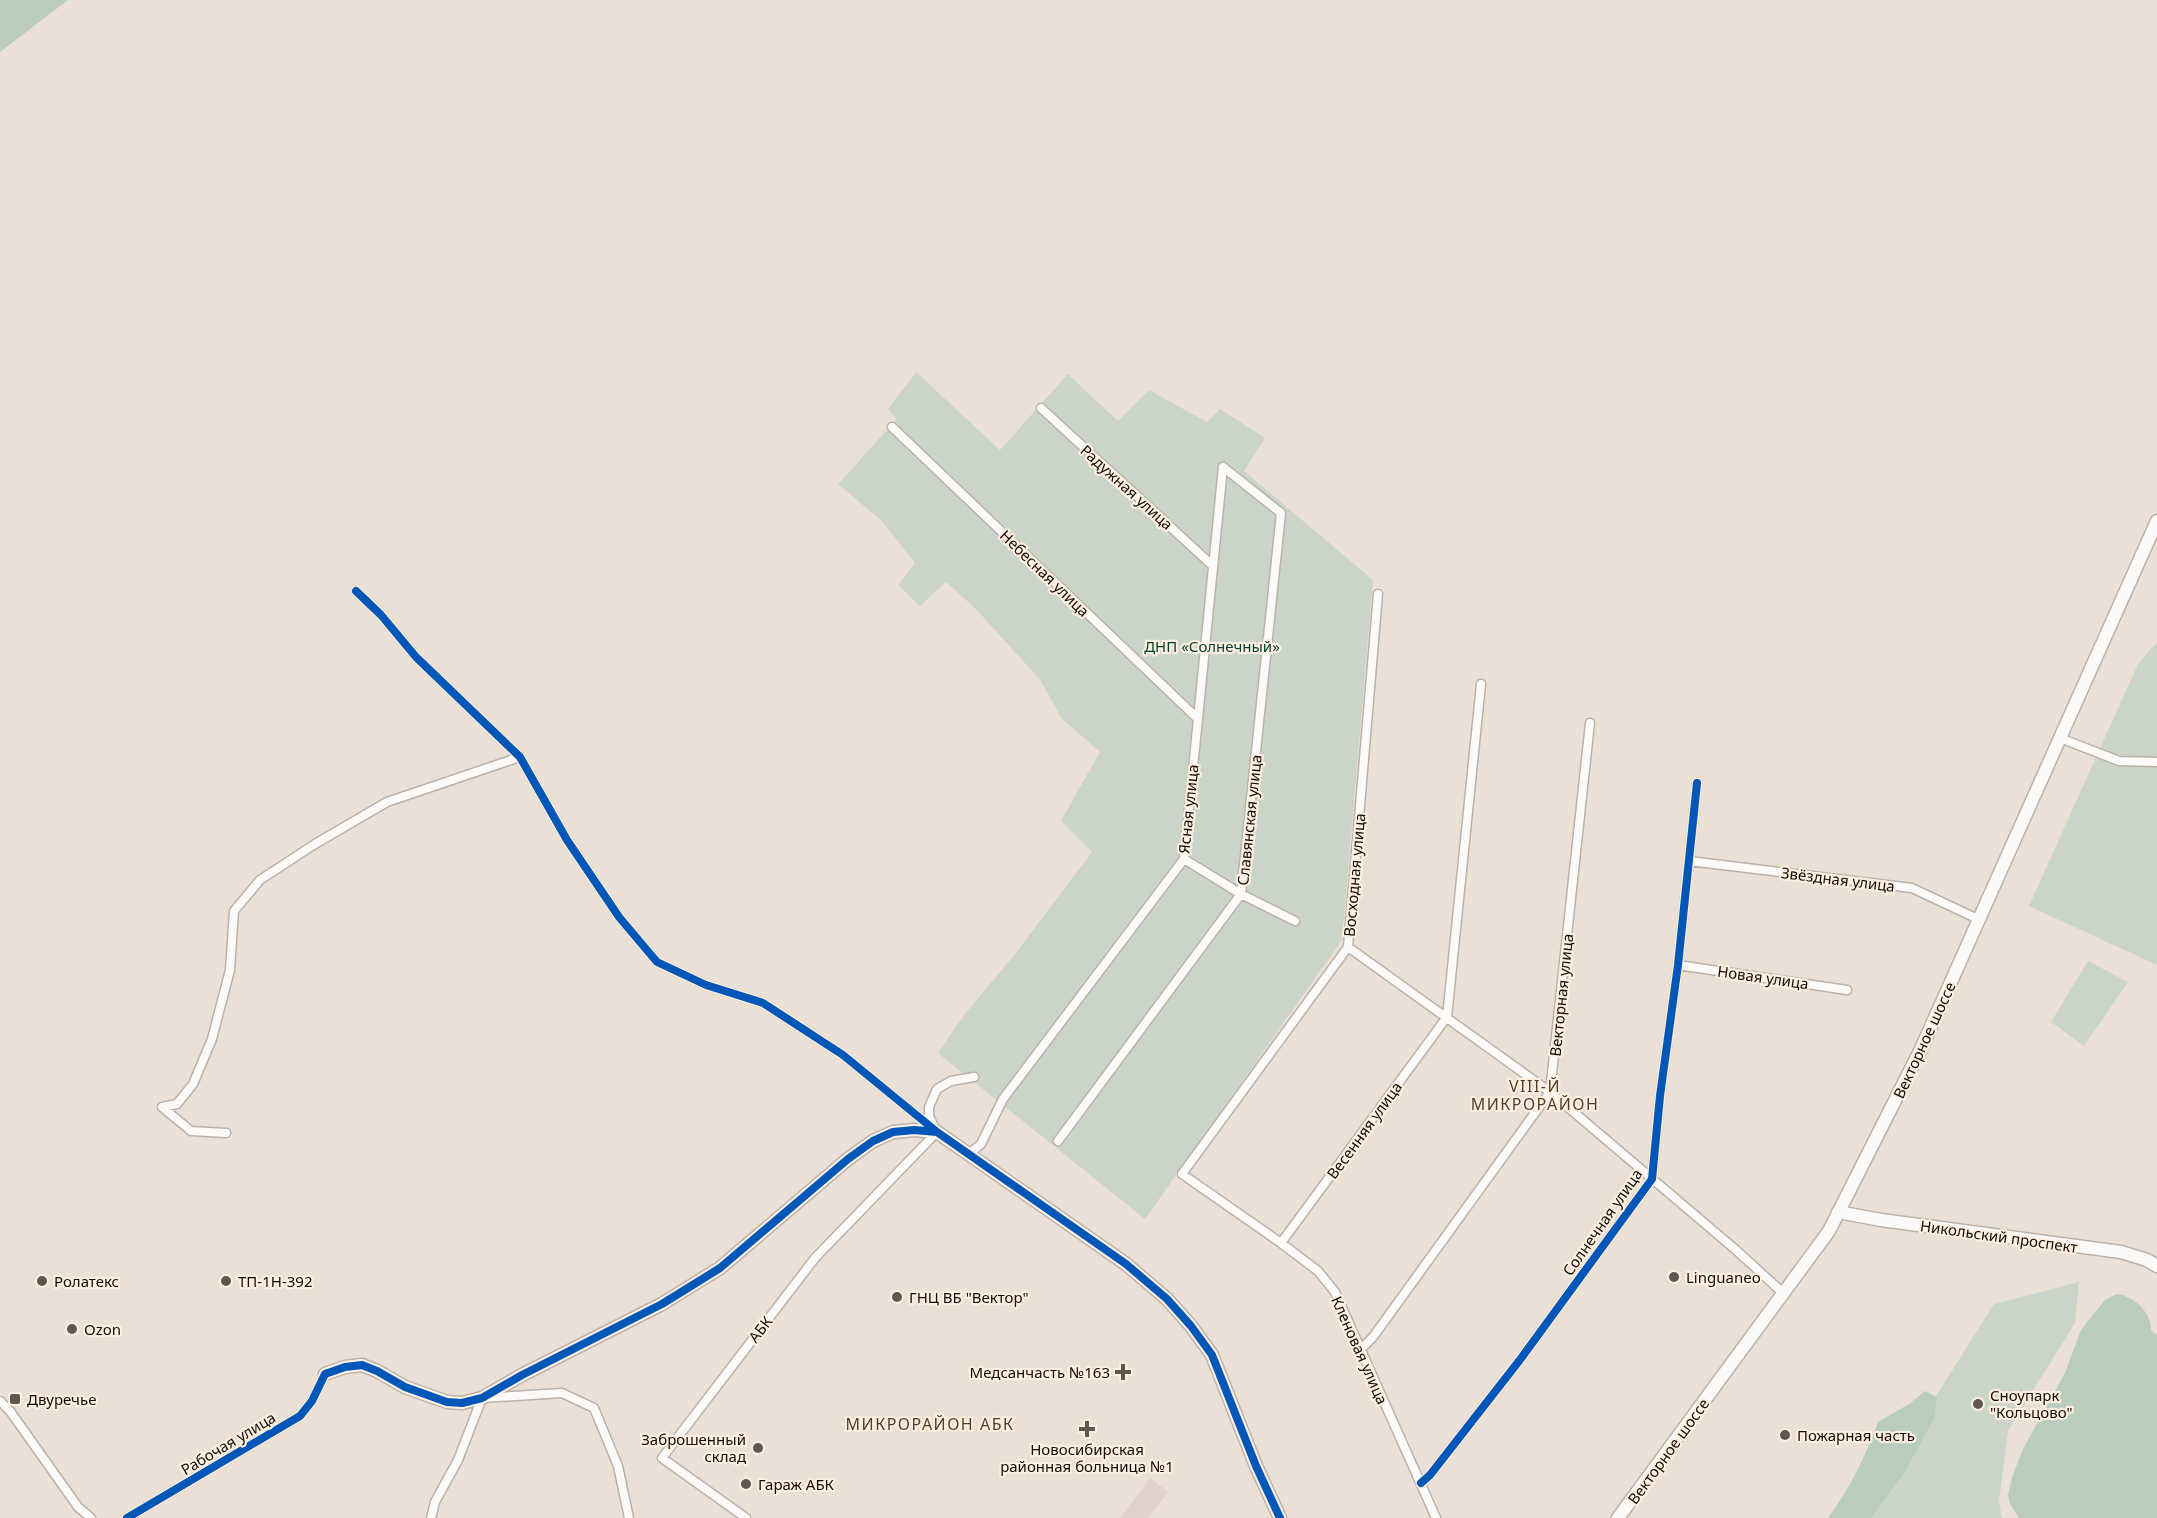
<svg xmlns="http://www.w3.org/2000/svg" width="2157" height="1518" font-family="'Noto Sans',sans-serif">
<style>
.medical{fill:#e3d1cb}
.green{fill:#cbd4c8}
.forest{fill:#bacdbc}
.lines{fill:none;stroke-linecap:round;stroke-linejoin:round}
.street-casing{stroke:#bab1a9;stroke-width:11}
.secondary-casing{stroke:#bab1a9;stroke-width:15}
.street{stroke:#fcfaf9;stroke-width:8}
.secondary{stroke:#fcfaf9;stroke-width:12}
.cycleway-casing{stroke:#fdeedf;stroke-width:11}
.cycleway{stroke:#0057b8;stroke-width:8}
.poi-dot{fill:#5e564f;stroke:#fdeedf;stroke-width:2}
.labels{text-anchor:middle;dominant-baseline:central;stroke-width:4.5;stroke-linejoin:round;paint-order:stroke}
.street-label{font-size:15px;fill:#120c06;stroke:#fdeedf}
.park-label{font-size:15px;fill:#06422b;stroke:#fdeedf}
.poi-label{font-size:15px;fill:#120c06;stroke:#fdeedf;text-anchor:start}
.neighbourhood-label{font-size:16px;letter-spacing:1.5px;fill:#4e3f30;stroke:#fdeedf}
</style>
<rect width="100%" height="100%" fill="#ebe0d6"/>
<path class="medical" d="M1150,1478L1168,1492L1148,1518H1120Z"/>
<path class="green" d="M916,372L1000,450L1068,374L1118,421L1149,390L1207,422L1220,409L1265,438L1244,471L1373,580L1342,940L1145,1219L938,1053L964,1015L1015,954L1092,852L1061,821L1100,752L1062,719L1041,681L975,608L946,582L920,606L898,585L915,563L882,521L838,484L897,419L888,409Z
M2157,642V965L2029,906L2138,664Z
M2088,961L2128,982L2084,1046L2051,1022Z
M2079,1282L2075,1323L2008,1431L1999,1502L2002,1518H1859L1994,1304Z"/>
<path class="forest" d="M0,0H68L0,52Z
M2117,1294C2134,1296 2152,1313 2151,1330L2157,1335V1518H2019L2010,1504L2008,1495L2012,1477L2023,1449L2065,1373L2081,1330L2105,1300Z
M1925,1391L1937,1397L1934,1419L1904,1473L1871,1518H1828C1850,1488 1865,1457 1878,1422L1909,1404Z"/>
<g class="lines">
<g class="street-casing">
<path id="street" d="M1041,408L1213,566
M892,427L1198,719
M356,591L381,615L416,657L520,757L567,840L619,917L657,962L706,985L763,1003L843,1055L937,1132
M1378,594L1348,947L1182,1174L1281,1243L1318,1271L1335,1292L1436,1518
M2060,738L2119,761L2157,762
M1184,859L1241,894L1295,921
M1689,861L1912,888L1980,920
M1348,947L1550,1092L1736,1250L1783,1293
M1678,965L1847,990
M935,1129L929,1116V1107L937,1089L951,1081L974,1077
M226,1133L191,1131L162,1107L177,1104L193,1084L212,1039L230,970L234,911L260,880L315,844L387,802L520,757
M1058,1141L1241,894L1281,513L1223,467
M969,1154L981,1144L1003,1099L1184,859L1223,467
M1281,1243L1447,1017L1481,684
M1361,1349L1373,1337L1550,1092L1590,723
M0,1401L10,1411L78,1507L91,1518
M1421,1483L1430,1475L1519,1361L1652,1179L1660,1096L1678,965L1697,783
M127,1518L300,1416L312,1401L325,1374
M431,1518L435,1502L458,1460L482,1398L562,1393L594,1408L618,1466L629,1518
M746,1518L662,1458L815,1258L937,1132"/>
</g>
<g class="secondary-casing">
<path id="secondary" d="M1838,1212L1881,1220L2121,1252L2147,1260L2157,1266
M325,1374L345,1367L362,1365L377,1371L405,1387L447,1402L462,1403L482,1398L522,1375L662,1304L720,1268L848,1159L873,1141L893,1132L914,1130L937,1132L1126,1264L1167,1299L1191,1326L1212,1355L1256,1466L1280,1518
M1618,1518L1829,1231L1921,1049L2157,521"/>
</g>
<use href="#street" class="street"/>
<use href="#secondary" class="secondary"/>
<g class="cycleway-casing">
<path id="cycleway" d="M356,591L381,615L416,657L520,757L567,840L619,917L657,962L706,985L763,1003L843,1055L937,1132
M1421,1483L1430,1475L1519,1361L1652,1179L1660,1096L1678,965L1697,783
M127,1518L300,1416L312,1401L325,1374L345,1367L362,1365L377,1371L405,1387L447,1402L462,1403L482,1398L522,1375L662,1304L720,1268L848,1159L873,1141L893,1132L914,1130L937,1132L1126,1264L1167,1299L1191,1326L1212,1355L1256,1466L1280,1518"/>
</g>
<use href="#cycleway" class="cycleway"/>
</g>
<g class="poi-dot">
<circle cx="1674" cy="1277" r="6"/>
<circle cx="42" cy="1281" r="6"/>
<circle cx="226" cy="1281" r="6"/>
<circle cx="897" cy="1297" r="6"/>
<circle cx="72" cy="1329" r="6"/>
<path d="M1120 1363h6v6h6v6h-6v6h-6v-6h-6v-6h6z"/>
<rect x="9" y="1393" width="12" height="12" rx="3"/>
<circle cx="1978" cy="1404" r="6"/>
<path d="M1084 1420h6v6h6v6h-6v6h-6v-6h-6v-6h6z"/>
<circle cx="1785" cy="1435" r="6"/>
<circle cx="758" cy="1448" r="6"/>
<circle cx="746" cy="1484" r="6"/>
</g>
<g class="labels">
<g class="street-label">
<text transform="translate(1127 487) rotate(42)">Радужная улица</text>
<text transform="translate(1045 573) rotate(44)">Небесная улица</text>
<text transform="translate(1188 809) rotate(-84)">Ясная улица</text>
<text transform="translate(1249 820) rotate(-84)">Славянская улица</text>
<text transform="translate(1354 875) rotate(-85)">Восходная улица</text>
<text transform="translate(1838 879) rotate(7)">Звёздная улица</text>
<text transform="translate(1763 977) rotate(8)">Новая улица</text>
<text transform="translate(1561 995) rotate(-84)">Векторная улица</text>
<text transform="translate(1924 1040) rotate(-65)">Векторное шоссе</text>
<text transform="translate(1364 1130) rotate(-54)">Весенняя улица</text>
<text transform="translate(1602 1222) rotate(-55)">Солнечная улица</text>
<text transform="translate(1999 1236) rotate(8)">Никольский проспект</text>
<text transform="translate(760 1329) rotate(-52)">АБК</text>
<text transform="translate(1360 1350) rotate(66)">Кленовая улица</text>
<text transform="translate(228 1443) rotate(-31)">Рабочая улица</text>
<text transform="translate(1668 1451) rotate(-54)">Векторное шоссе</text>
</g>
<g class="park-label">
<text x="1212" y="646">ДНП «Солнечный»</text>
</g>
<g class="poi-label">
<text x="1686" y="1277">Linguaneo</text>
<text x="54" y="1281">Ролатекс</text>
<text x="238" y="1281">ТП-1Н-392</text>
<text x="909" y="1297">ГНЦ ВБ "Вектор"</text>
<text x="84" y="1329">Ozon</text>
<text x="1110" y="1372" text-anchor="end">Медсанчасть №163</text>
<text x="1990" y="1395">Сноупарк<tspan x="1990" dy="17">"Кольцово"</tspan></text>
<text x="27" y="1399">Двуречье</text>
<text x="1797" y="1435">Пожарная часть</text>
<text x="746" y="1439" text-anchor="end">Заброшенный<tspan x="746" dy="17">склад</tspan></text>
<text x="1087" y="1449" text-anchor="middle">Новосибирская<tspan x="1087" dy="17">районная больница №1</tspan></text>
<text x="758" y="1484">Гараж АБК</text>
</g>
<g class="neighbourhood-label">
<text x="1535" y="1086">VIII-Й<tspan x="1535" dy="18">МИКРОРАЙОН</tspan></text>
<text x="930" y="1424">МИКРОРАЙОН АБК</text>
</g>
</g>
</svg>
